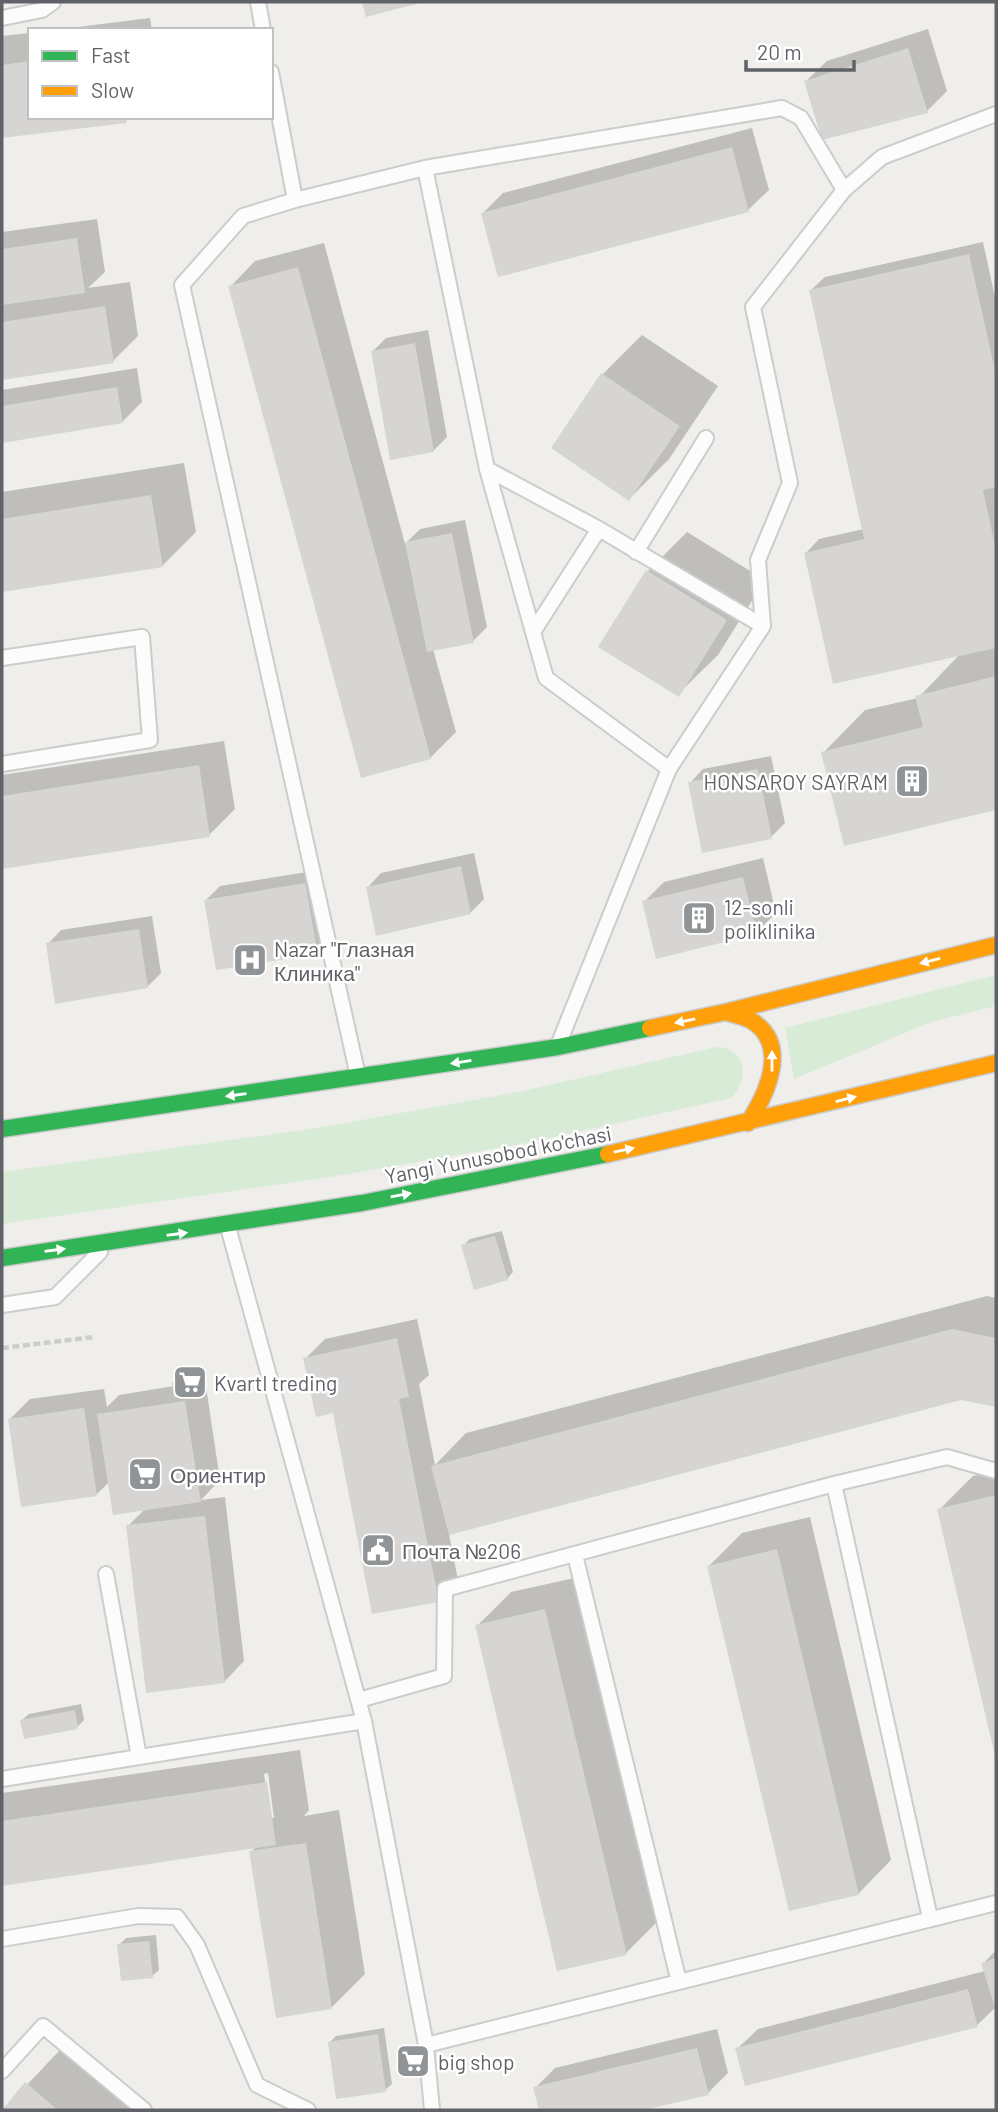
<svg xmlns="http://www.w3.org/2000/svg" width="998" height="2112" font-family="Barlow,sans-serif">
<style>
.green{fill:#d8ebd6}
.shadow{fill:#0003;fill-rule:evenodd}
.building{fill:#d6d5d3}
.lines{fill:none;stroke-linecap:round;stroke-linejoin:round}
.lane-casing{stroke:#cbcccc;stroke-width:18}
.fast-casing{stroke:#cacacb;stroke-width:19}
.slow-casing{stroke:#cacacb;stroke-width:19}
.path{stroke:#cacfcc;stroke-width:4.5;stroke-dasharray:7 3.5;stroke-linecap:butt}
.lane{stroke:#fdfcfc;stroke-width:14}
.fast{stroke:#30b455;stroke-width:16}
.slow{stroke:#ff9f0a;stroke-width:16}
.oneway{fill:#fff}
.labels{text-anchor:middle;dominant-baseline:central;stroke-width:5;stroke-linejoin:round;paint-order:stroke}
.poi-label{font-size:21px;fill:#5f6368;stroke:#fff;text-anchor:start}
.street-label{font-size:21px;fill:#5f6368;stroke:#fff}
</style>
<rect width="100%" height="100%" fill="#efeeea"/>
<path class="green" d="M996,975V1006L931,1022L794,1079L785,1028Z
M717,1047C747,1048 749,1080 731,1098L527,1143L324,1178L2,1224V1172L317,1128L518,1092Z"/>
<path class="shadow" d="M150,18L152,30H54Z
M928,29L947,91L927,111L806,81L827,61Z
M30,33V117H129L126,121L2,136V36Z
M752,128L769,190L748,210L483,213L503,193Z
M97,219L105,272L88,288L130,282L138,336L113,361L2,378V232Z
M983,242L996,302V808L845,844L823,753L865,710L918,698L959,655L806,553L819,539L864,529L811,290L825,277Z
M324,243L405,544L420,529L465,520L487,627L473,641L433,649L456,732L430,758L230,287L255,261Z
M428,330L447,437L433,451L373,351L386,338Z
M642,335L718,386L669,459L629,499L554,448L603,374Z
M137,368L142,402L122,422L2,441V390Z
M184,463L196,532L162,566L2,591V492Z
M687,532L765,580L718,655L678,694L648,571Z
M224,741L235,809L209,835L2,867V775Z
M771,756L785,823L771,837L690,783L703,769Z
M474,853L484,899L470,913L368,887L381,873Z
M763,858L776,913L756,933L644,902L664,882Z
M319,870L331,938L317,952L206,900L220,886Z
M152,916L161,973L147,987L48,944L61,930Z
M502,1231L513,1272L507,1279L463,1246L470,1239Z
M987,1296L996,1298V1406L961,1399L449,1534L458,1580L438,1600L305,1359L325,1339L417,1319L429,1375L419,1384L435,1465L466,1433Z
M204,1373L220,1480L201,1500L225,1497L244,1661L224,1682L128,1526L145,1509L109,1482L96,1495L10,1419L30,1399L104,1389L107,1407L119,1395L174,1386V1383L181,1376Z
M996,1471V1753L939,1510L973,1476Z
M810,1517L891,1860L858,1894L709,1566L742,1533Z
M579,1577L659,1920L626,1953L477,1626L511,1592Z
M81,1704L84,1720L77,1727L22,1720L29,1714Z
M300,1750L309,1810L304,1816L339,1810L365,1974L331,2008L251,1852L256,1847L2,1884V1793ZM268,1773L274,1818H271L264,1774Z
M156,1935L159,1970L152,1976L119,1945L126,1938Z
M996,1950V2007L977,2025L737,2049L758,2029L985,1971L983,1964Z
M384,2028L392,2084L385,2090L330,2042L336,2036Z
M717,2029L728,2073L708,2093L636,2110H541L535,2088L555,2068Z
M60,2050L131,2110H3Z"/>
<path class="building" d="M362,2H420V3L366,17Z
M908,48L928,113L822,140L804,81Z
M30,61V117H126V123L2,138V65Z
M732,147L749,212L498,277L481,213Z
M77,238L85,293L2,305V249Z
M969,254L996,375V487L983,490L996,550V648L833,684L804,553L864,539L809,290Z
M298,267L431,759L361,778L228,286Z
M105,306L114,363L2,380V322Z
M415,343L434,452L390,460L371,351Z
M601,373L680,426L629,501L551,448Z
M117,387L123,423L2,443V406Z
M151,495L163,567L2,592V519Z
M452,533L474,643L427,652L405,542Z
M646,570L727,620L679,697L598,647Z
M996,676V810L844,846L821,752L923,727L915,696Z
M199,765L210,837L2,869V796Z
M758,769L772,839L702,853L688,782Z
M461,866L471,914L376,936L366,887Z
M743,877L757,934L656,959L642,901Z
M305,883L318,954L216,970L204,900Z
M139,929L148,988L55,1004L46,943Z
M495,1236L508,1280L474,1290L461,1245Z
M952,1329L996,1338V1407L961,1400L449,1535L431,1466Z
M397,1338L409,1397L399,1399L439,1602L372,1614L333,1413L316,1417L303,1358Z
M198,1379L200,1394L174,1398L172,1382Z
M185,1401L201,1502L113,1515L97,1414Z
M84,1408L97,1496L21,1507L8,1419Z
M996,1495V1756H995L937,1509Z
M205,1516L225,1683L146,1693L126,1525Z
M777,1549L859,1895L789,1911L707,1566Z
M545,1609L627,1955L557,1971L475,1625Z
M75,1710L78,1729L24,1739L20,1720Z
M267,1782L276,1845L2,1886V1821Z
M306,1843L332,2009L276,2018L249,1851Z
M149,1941L153,1978L121,1981L117,1944Z
M996,1958V2011L981,1963Z
M968,1989L978,2027L745,2086L735,2048Z
M378,2034L386,2092L336,2099L328,2042Z
M697,2048L709,2095L643,2110H539L533,2087Z
M25,2082L58,2110H2Z"/>
<g class="lines">
<g class="lane-casing">
<path id="lane" d="M258,2L263,30
M2,18L42,10L53,2
M271,72L295,200
M487,469L599,529L763,626
M636,552L706,438
M533,632L599,529
M2,658L142,637L150,740L2,764
M669,769L546,678L487,469L425,168L782,108L801,118L844,190
M559,1043L669,769L763,626L758,560L790,483L753,307L844,190L882,157L996,114
M358,1076L182,285L243,216L295,200L425,168
M228,1227L364,1721L426,2045L996,1903
M2,1305L55,1297L100,1252
M834,1484L930,1918
M575,1555L679,1982
M106,1574L139,1757
M359,1700L444,1676L445,1589L834,1484L947,1457L996,1471
M2,1779L364,1721
M2,1939L138,1916L177,1917L197,1945L257,2085L308,2110
M426,2045L432,2110
M2,2071L43,2026L144,2110"/>
</g>
<g class="fast-casing">
<path id="fast" d="M2,1129L558,1047L650,1028
M2,1258L362,1203L608,1154"/>
</g>
<g class="slow-casing">
<path id="slow" d="M726,1012C734,1015 744,1016 752,1021C790,1045 767,1094 748,1123
M650,1028L726,1012L996,945
M608,1154L996,1063"/>
</g>
<path class="path" d="M2,1348L94,1337"/>
<use href="#lane" class="lane"/>
<use href="#fast" class="fast"/>
<use href="#slow" class="slow"/>
</g>
<defs><path id="oneway-solid" d="M-6-.8H1V-3.2L6.5 0L1 3.2V.8H-6Z" transform="scale(1.75)"/></defs>
<g class="oneway">
<use href="#oneway-solid" transform="translate(930 961) rotate(166)"/>
<use href="#oneway-solid" transform="translate(685 1021) rotate(168)"/>
<use href="#oneway-solid" transform="translate(772 1061) rotate(-90)"/>
<use href="#oneway-solid" transform="translate(461 1062) rotate(171)"/>
<use href="#oneway-solid" transform="translate(236 1095) rotate(172)"/>
<use href="#oneway-solid" transform="translate(846 1099) rotate(-14)"/>
<use href="#oneway-solid" transform="translate(624 1150) rotate(-12)"/>
<use href="#oneway-solid" transform="translate(401 1195) rotate(-10)"/>
<use href="#oneway-solid" transform="translate(177 1234) rotate(-8)"/>
<use href="#oneway-solid" transform="translate(55 1250) rotate(-8)"/>
</g>
<defs>
<g id="building-square" transform="scale(1.75)"><rect x="-9" y="-9" width="18" height="18" rx="4" fill="#919496" stroke="#fff"/><path d="M-4-6H4V6H1V3H-1V6H-4ZM-2.5-4.3h1.7v1.8h-1.7ZM.8-4.3h1.7v1.8H.8ZM-2.5-1h1.7V.8h-1.7ZM.8-1h1.7V.8H.8Z" fill="#fff"/></g>
<g id="hospital-square" transform="scale(1.75)"><rect x="-9" y="-9" width="18" height="18" rx="4" fill="#919496" stroke="#fff"/><path d="M-5-5h3v3.5h4V-5h3V5h-3V1.5h-4V5h-3Z" fill="#fff"/></g>
<g id="supermarket-square" transform="scale(1.75)"><rect x="-9" y="-9" width="18" height="18" rx="4" fill="#919496" stroke="#fff"/><path d="M-6-5.5h2.5l.6 2H6L4.5 2H-2.5L-4.4-4H-6ZM-1.5 3.2a1.3 1.3 0 1 0 .1 0ZM3 3.2a1.3 1.3 0 1 0 .1 0Z" fill="#fff"/></g>
<g id="civic-square" transform="scale(1.75)"><rect x="-9" y="-9" width="18" height="18" rx="4" fill="#919496" stroke="#fff"/><path d="M-.6-6.5H3V-4.5H.6V-3L4-1V1h2V6H-6V1h2V-1L-.6-3ZM-1.2 2.5V6h2.4V2.5Z" fill="#fff"/></g>
</defs>
<g fill-rule="evenodd">
<use href="#building-square" x="912" y="781"/>
<use href="#building-square" x="699" y="918"/>
<use href="#hospital-square" x="250" y="960"/>
<use href="#supermarket-square" x="190" y="1382"/>
<use href="#supermarket-square" x="145" y="1474"/>
<use href="#civic-square" x="378" y="1550"/>
<use href="#supermarket-square" x="413" y="2061"/>
</g>
<g class="labels">
<g class="poi-label">
<text x="888" y="781" text-anchor="end">HONSAROY SAYRAM</text>
<text x="724" y="906">12-sonli<tspan x="724" dy="24">poliklinika</tspan></text>
<text x="274" y="948">Nazar "Глазная<tspan x="274" dy="24">Клиника"</tspan></text>
<text x="214" y="1382">Kvartl treding</text>
<text x="170" y="1474">Ориентир</text>
<text x="402" y="1550">Почта №206</text>
<text x="438" y="2061">big shop</text>
</g>
<g class="street-label">
<text transform="translate(498 1154) rotate(-11)">Yangi Yunusobod ko'chasi</text>
</g>
</g>
<rect width="998" height="2112" fill="none" stroke="#5f6368" stroke-width="7"/>
<rect x="28" y="28" width="245" height="91" fill="#ffffff" stroke="#bfc1c3" stroke-width="2"/>
<rect x="42" y="51" width="35" height="10" fill="#30b455" stroke="#bfc1c3" stroke-width="2"/>
<text x="91" y="63" font-size="21" fill="#5f6368">Fast</text>
<rect x="42" y="86" width="35" height="10" fill="#ff9f0a" stroke="#bfc1c3" stroke-width="2"/>
<text x="91" y="98" font-size="21" fill="#5f6368">Slow</text>
<path d="M746 60v10h108v-10" fill="none" stroke="#5f6368" stroke-width="3.5"/>
<text x="757" y="60" font-size="21" fill="#5f6368" stroke="#ffffff" stroke-width="5" paint-order="stroke">20 m</text>
</svg>
